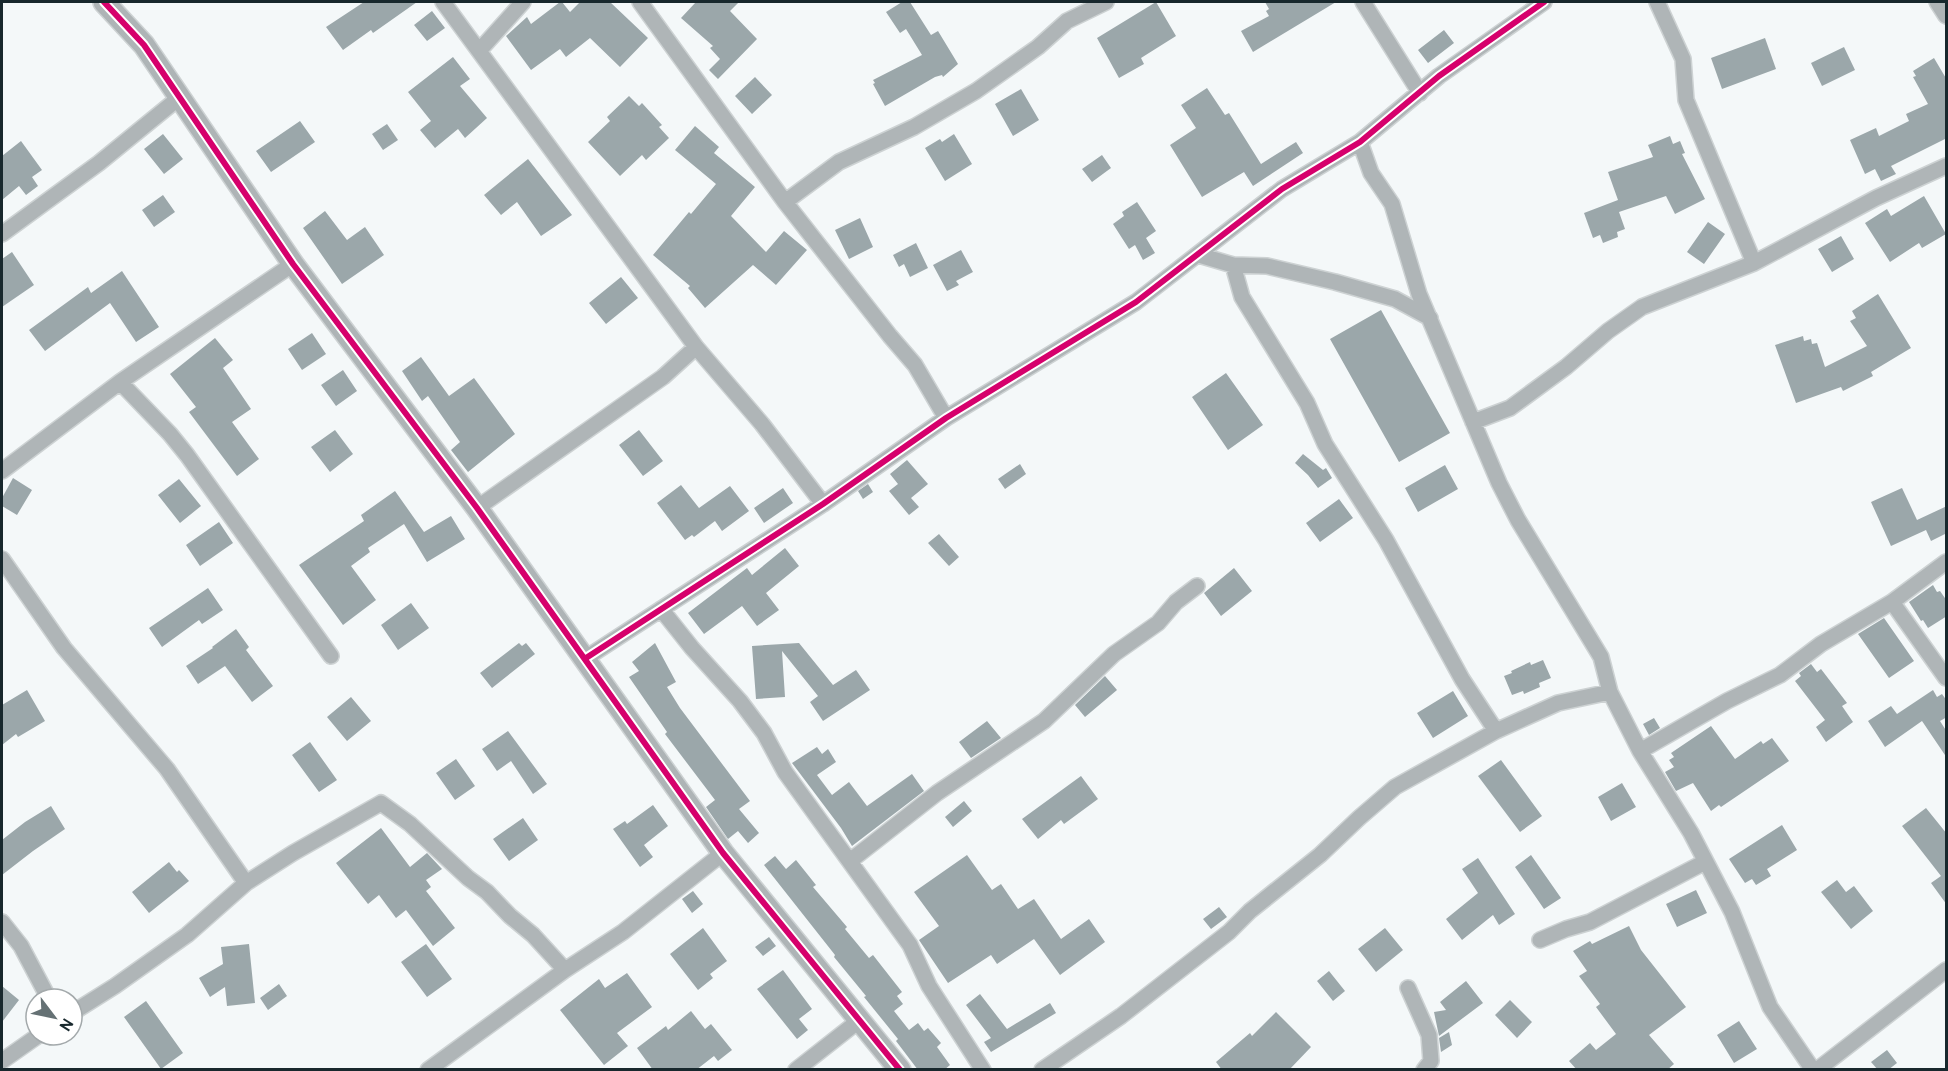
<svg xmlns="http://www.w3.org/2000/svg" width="1948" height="1071" font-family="Overpass,sans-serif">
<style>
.building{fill:#9ba7aa}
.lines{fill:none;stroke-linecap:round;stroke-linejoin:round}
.street-casing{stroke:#cdd2d3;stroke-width:18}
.secondary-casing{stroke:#cdd2d3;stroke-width:24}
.street{stroke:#afb5b7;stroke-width:15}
.secondary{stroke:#aeb4b6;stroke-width:21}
.cycleway-casing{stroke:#fff;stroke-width:10}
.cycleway{stroke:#d6006c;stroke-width:6}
</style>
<rect width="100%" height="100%" fill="#f4f8f9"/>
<path class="building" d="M364,2H417L373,33L371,30L343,50L326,27Z
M560,2H562L570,12L580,2H610L648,38L620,67L590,38L566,57L560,49L531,70L506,36L527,17L531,24Z
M696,2H739L730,11L757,39L718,79L709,70L720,59L710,48L713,46L681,18Z
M902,2H910L931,35L938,31L958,64L943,77L942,75L935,77L885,106L873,84L875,83L873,80L922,55L906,29L900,33L886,12Z
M1156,2L1176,36L1141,58L1144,64L1119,78L1097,38Z
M1265,2H1336L1253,52L1241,31L1269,16L1266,11L1269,9Z
M432,11L445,28L427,41L414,25Z
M1444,30L1454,43L1428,63L1418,50Z
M1765,38L1776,69L1722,89L1711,58Z
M1844,47L1855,70L1822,86L1811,63Z
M453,57L470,79L460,86L487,118L465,138L458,129L435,148L420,130L431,121L408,92Z
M1934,58L1947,80V138L1891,166L1896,174L1881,181L1875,169L1865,174L1850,140L1876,128L1879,136L1909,121L1906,114L1928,104L1913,77L1916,76L1913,71Z
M755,77L772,95L752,114L735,96Z
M1207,88L1225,115L1229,113L1261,164L1296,142L1303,153L1253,186L1244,172L1202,197L1170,145L1196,128L1181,105Z
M1021,89L1039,120L1013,136L995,104Z
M629,96L639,106L642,103L662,125L659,127L669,138L646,160L642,155L620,176L588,142L610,121L607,117Z
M300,121L315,142L271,172L256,151Z
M387,124L398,140L383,150L372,134Z
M695,126L719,147L714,153L755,187L731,216L766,252L784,231L807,250L776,285L753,265L705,308L688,288L690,286L653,255L689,212L691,214L716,184L675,150Z
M163,134L183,159L164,174L144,149Z
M954,134L972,164L945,181L925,148L940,139L942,142Z
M1670,136L1673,144L1680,141L1685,153L1682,154L1705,199L1675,214L1666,196L1619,212L1625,229L1617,232L1618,237L1603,243L1600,235L1593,238L1584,213L1618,200L1608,172L1653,157L1648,145Z
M21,141L42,170L32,177L38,186L26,195L19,186L2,200V156Z
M1102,155L1111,168L1092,182L1082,169Z
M528,159L572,215L541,236L517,202L501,215L484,195Z
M163,195L175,212L154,227L142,210Z
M1924,196L1946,234L1922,248L1919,243L1890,262L1865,223L1887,209L1891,216Z
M1137,202L1156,231L1146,238L1155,253L1143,260L1135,245L1129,249L1113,224L1124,216L1122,212Z
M325,211L347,240L365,227L384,255L342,284L303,228Z
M860,218L873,247L849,259L835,230Z
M1708,222L1725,234L1704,264L1687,252Z
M1841,236L1854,259L1832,272L1818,249Z
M916,243L928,268L910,277L904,264L899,267L893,255Z
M961,250L973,272L956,281L959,285L947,291L933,265Z
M12,252L34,285L2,307V259Z
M122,271L159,327L136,342L110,303L45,351L29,330L88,287L91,293Z
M621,277L638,298L606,324L589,303Z
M1878,294L1911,348L1871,372L1873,376L1843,391L1841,387L1796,403L1775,345L1803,336L1804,341L1811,339L1812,344L1817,343L1825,367L1867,346L1850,321L1856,318L1852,311Z
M1381,310L1450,433L1399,462L1330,339Z
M312,333L326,354L302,370L288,349Z
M215,338L233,360L223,368L251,409L232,422L259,459L237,476L189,412L196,407L170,374Z
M421,357L449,396L474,378L515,434L468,472L451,450L460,442L428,396L422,401L402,371Z
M343,370L357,391L336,406L321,385Z
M1226,373L1263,425L1228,450L1192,397Z
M335,430L353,454L330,472L311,447Z
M639,430L663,461L643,476L619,445Z
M1303,454L1323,470L1326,468L1332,478L1318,488L1308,475L1295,463Z
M907,460L928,484L911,498L919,507L909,515L889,491L898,484L890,474Z
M1020,464L1026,474L1005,489L998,479Z
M1445,465L1458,489L1418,512L1405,488Z
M13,478L32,490L17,515L2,506V498Z
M179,479L201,506L180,523L158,495Z
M868,484L873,492L863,499L858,491Z
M681,485L699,508L730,486L749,511L722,531L715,521L694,537L692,535L685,540L657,503Z
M783,488L793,503L764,523L754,508Z
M1902,488L1917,520L1947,506V533L1931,541L1926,530L1891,546L1871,502Z
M395,491L424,532L451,516L465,539L427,562L404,524L368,548L370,552L351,566L376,600L343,625L299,565L364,521L361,515Z
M1339,499L1353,518L1320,542L1306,523Z
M219,522L233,543L200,566L186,545Z
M939,534L959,557L949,566L928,543Z
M785,548L799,566L766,593L779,610L757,626L742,606L704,634L688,613L747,568L752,575Z
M1234,568L1252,591L1221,616L1204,593Z
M1933,585L1937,592L1940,591L1947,601V616L1928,628L1923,620L1921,621L1909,602Z
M208,588L223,610L202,624L199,620L162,647L149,628Z
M411,603L429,628L398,650L381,625Z
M1884,618L1914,661L1889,678L1858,634Z
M236,629L249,647L246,650L273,686L252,702L225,666L198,684L186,666L213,648L212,647Z
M519,643L522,646L526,643L535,654L492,688L480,673Z
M655,643L676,682L667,687L680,708L750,801L739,809L759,833L748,843L738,831L728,839L706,807L715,800L665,734L667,732L629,677L639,671L632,662Z
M799,643L833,685L856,670L870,690L823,721L810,702L818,696L782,651L785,697L756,699L752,646Z
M1543,660L1551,678L1539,683L1540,687L1524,694L1523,691L1512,695L1504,676L1512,673L1511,671L1530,662L1531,665Z
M1811,664L1817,672L1821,669L1847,703L1842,706L1853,722L1826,742L1816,727L1825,720L1795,681L1801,676L1799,673Z
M1105,676L1117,690L1085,717L1075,705Z
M27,690L45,721L18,737L16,734L2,745V705Z
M1933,690L1937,697L1942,694L1947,701V717L1940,721L1947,732V758L1922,721L1885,747L1868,721L1891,706L1897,714Z
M1453,691L1468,716L1433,738L1417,713Z
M351,697L371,721L347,741L327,717Z
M1654,718L1660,728L1649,735L1643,724Z
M987,721L1001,738L971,758L959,742Z
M1711,726L1735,759L1761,741L1763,744L1772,738L1789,761L1721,807L1719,805L1711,811L1693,783L1676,791L1665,772L1674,767L1669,760L1674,757L1671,753Z
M508,731L547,784L533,794L511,761L497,771L482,749Z
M310,742L337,780L319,792L292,755Z
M817,747L822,754L828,749L836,762L817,775L832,795L849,782L867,806L912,774L924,791L852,846L841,828L792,763Z
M456,759L475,786L455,800L436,773Z
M1501,760L1542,816L1520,832L1478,776Z
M1081,776L1098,799L1064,824L1061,820L1038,839L1022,819Z
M1622,783L1636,807L1611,821L1598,797Z
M964,801L972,811L953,827L945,817Z
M653,805L668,826L644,845L653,857L640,867L613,829L625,821L627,824Z
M51,806L65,829L33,851L2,875V840L25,822Z
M1926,808L1947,834V905L1931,883L1941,876L1902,826Z
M523,818L538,840L509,861L493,839Z
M1782,825L1797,850L1767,869L1771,876L1756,885L1752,879L1745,883L1729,859Z
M381,828L410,867L427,853L442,869L426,880L431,887L426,891L455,928L433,946L406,910L396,918L379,895L368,904L336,863Z
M967,855L992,890L1001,884L1018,909L1034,899L1061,939L1089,919L1105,942L1060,975L1034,939L997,964L991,955L948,983L919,940L939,926L914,892Z
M1531,855L1561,898L1544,909L1515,867Z
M775,856L786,869L796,860L816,885L813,887L847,927L845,929L869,958L873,955L902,992L897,996L903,1004L894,1011L909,1030L918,1023L924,1031L928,1028L941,1043L937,1047L950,1065L944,1070H918L896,1041L898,1039L864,997L866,996L834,957L835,955L764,865Z
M1478,858L1515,914L1499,925L1493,915L1462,940L1446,919L1478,893L1462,869Z
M169,862L177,872L179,870L189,881L149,913L132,892Z
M1837,880L1846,892L1854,886L1873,911L1851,929L1821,892Z
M1696,890L1707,913L1677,927L1666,904Z
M693,891L703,904L692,913L682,899Z
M1219,907L1227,917L1211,929L1203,919Z
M1629,926L1641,950L1686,1007L1649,1035L1674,1064L1667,1070H1577L1569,1061L1590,1043L1596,1050L1616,1034L1596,1007L1600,1004L1579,976L1587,971L1573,951L1590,941L1592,944Z
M703,928L727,961L710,974L713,978L698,990L670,954Z
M1385,928L1403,950L1376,972L1358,949Z
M769,937L776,946L763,956L755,947Z
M249,944L255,1003L227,1006L225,987L210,997L199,978L223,964L221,947Z
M426,944L452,979L427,997L401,962Z
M783,970L812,1009L799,1019L808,1030L797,1039L757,989Z
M1329,971L1345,991L1333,1001L1317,981Z
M627,973L652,1007L617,1033L628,1046L604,1065L560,1010L599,979L605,988Z
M1466,981L1483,1003L1439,1036L1434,1012L1446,1010L1440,1002Z
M279,984L287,996L268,1010L260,998Z
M2,986L19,1000L2,1022Z
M980,994L1007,1029L1050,1003L1056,1013L991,1052L984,1042L991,1038L966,1005Z
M1510,1000L1532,1022L1517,1038L1495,1015Z
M146,1001L183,1053L161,1069L124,1017Z
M691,1011L705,1029L711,1024L732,1050L718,1061L714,1056L696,1070H653L637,1048L666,1026L668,1030Z
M1276,1012L1311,1047L1289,1070H1222L1216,1062L1250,1033L1252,1036Z
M1739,1021L1757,1049L1734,1063L1717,1035Z
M1449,1032L1452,1045L1441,1052L1439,1038Z
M1887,1050L1897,1063L1888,1070H1878L1871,1062Z"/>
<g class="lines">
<g class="street-casing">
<path id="street" d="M443,2L696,347L762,424L823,504
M640,2L785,202L890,336L915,365L946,418
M1363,2L1420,93
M1657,2L1683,59L1686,100L1754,263
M1937,2L1946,16
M479,51L523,2
M1360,142L1371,173L1392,204L1419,294L1499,483L1518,520L1601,657L1610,692L1640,751L1691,833L1732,912L1770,1007L1813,1070
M785,202L839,162L914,127L976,91L1038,47L1067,21L1106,2
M2,234L99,163L180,97
M1199,255L1233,265L1267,266L1335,282L1395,299L1430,318
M1233,265L1242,297L1307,403L1325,444L1386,540L1462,679L1496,731
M120,382L170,434L187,455L331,656
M1473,422L1510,408L1566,367L1608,331L1642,307L1754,263L1876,198L1946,166
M2,471L120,382L293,264
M477,508L663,377L696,347
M2,559L64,648L167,769L246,883
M1892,602L1946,678
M661,609L692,648L740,701L764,733L785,772L910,945L929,986L983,1070
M586,658L823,504L946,418L1136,302L1282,189L1360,142L1439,76L1544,2
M1640,751L1727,701L1780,675L1821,644L1892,602L1946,562
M850,861L937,793L1044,721L1114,654L1158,623L1176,602L1197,586
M2,922L21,946L49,999
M1540,940L1566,929L1590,922L1705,862
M1408,988L1429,1035L1431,1061L1424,1070
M72,1013L115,986L187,935L246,883L293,853L381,803L410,824L468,878L487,892L510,916L533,935L565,970
M2,1061L39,1035
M428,1070L565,970L623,932L723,853
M796,1070L861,1019
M1042,1070L1121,1016L1229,932L1250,911L1320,855L1359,818L1395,787L1496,731L1558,703L1610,692
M1817,1070L1946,970"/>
</g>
<g class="secondary-casing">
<path id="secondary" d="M104,2L144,45L293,264L477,508L723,853L900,1070"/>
</g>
<use href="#street" class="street"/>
<use href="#secondary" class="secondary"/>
<g class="cycleway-casing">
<path id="cycleway" d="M104,2L144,45L293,264L477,508L723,853L900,1070
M586,658L823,504L946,418L1136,302L1282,189L1360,142L1439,76L1544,2"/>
</g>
<use href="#cycleway" class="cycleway"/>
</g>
<rect width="1948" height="1071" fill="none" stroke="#18282d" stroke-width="6"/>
<g transform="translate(54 1017) rotate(122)"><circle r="28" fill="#ffffff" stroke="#a3a9ab" stroke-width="1.5"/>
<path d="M0-4.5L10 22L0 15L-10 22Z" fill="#657174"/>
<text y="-9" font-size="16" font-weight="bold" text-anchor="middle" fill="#18282d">N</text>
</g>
</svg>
